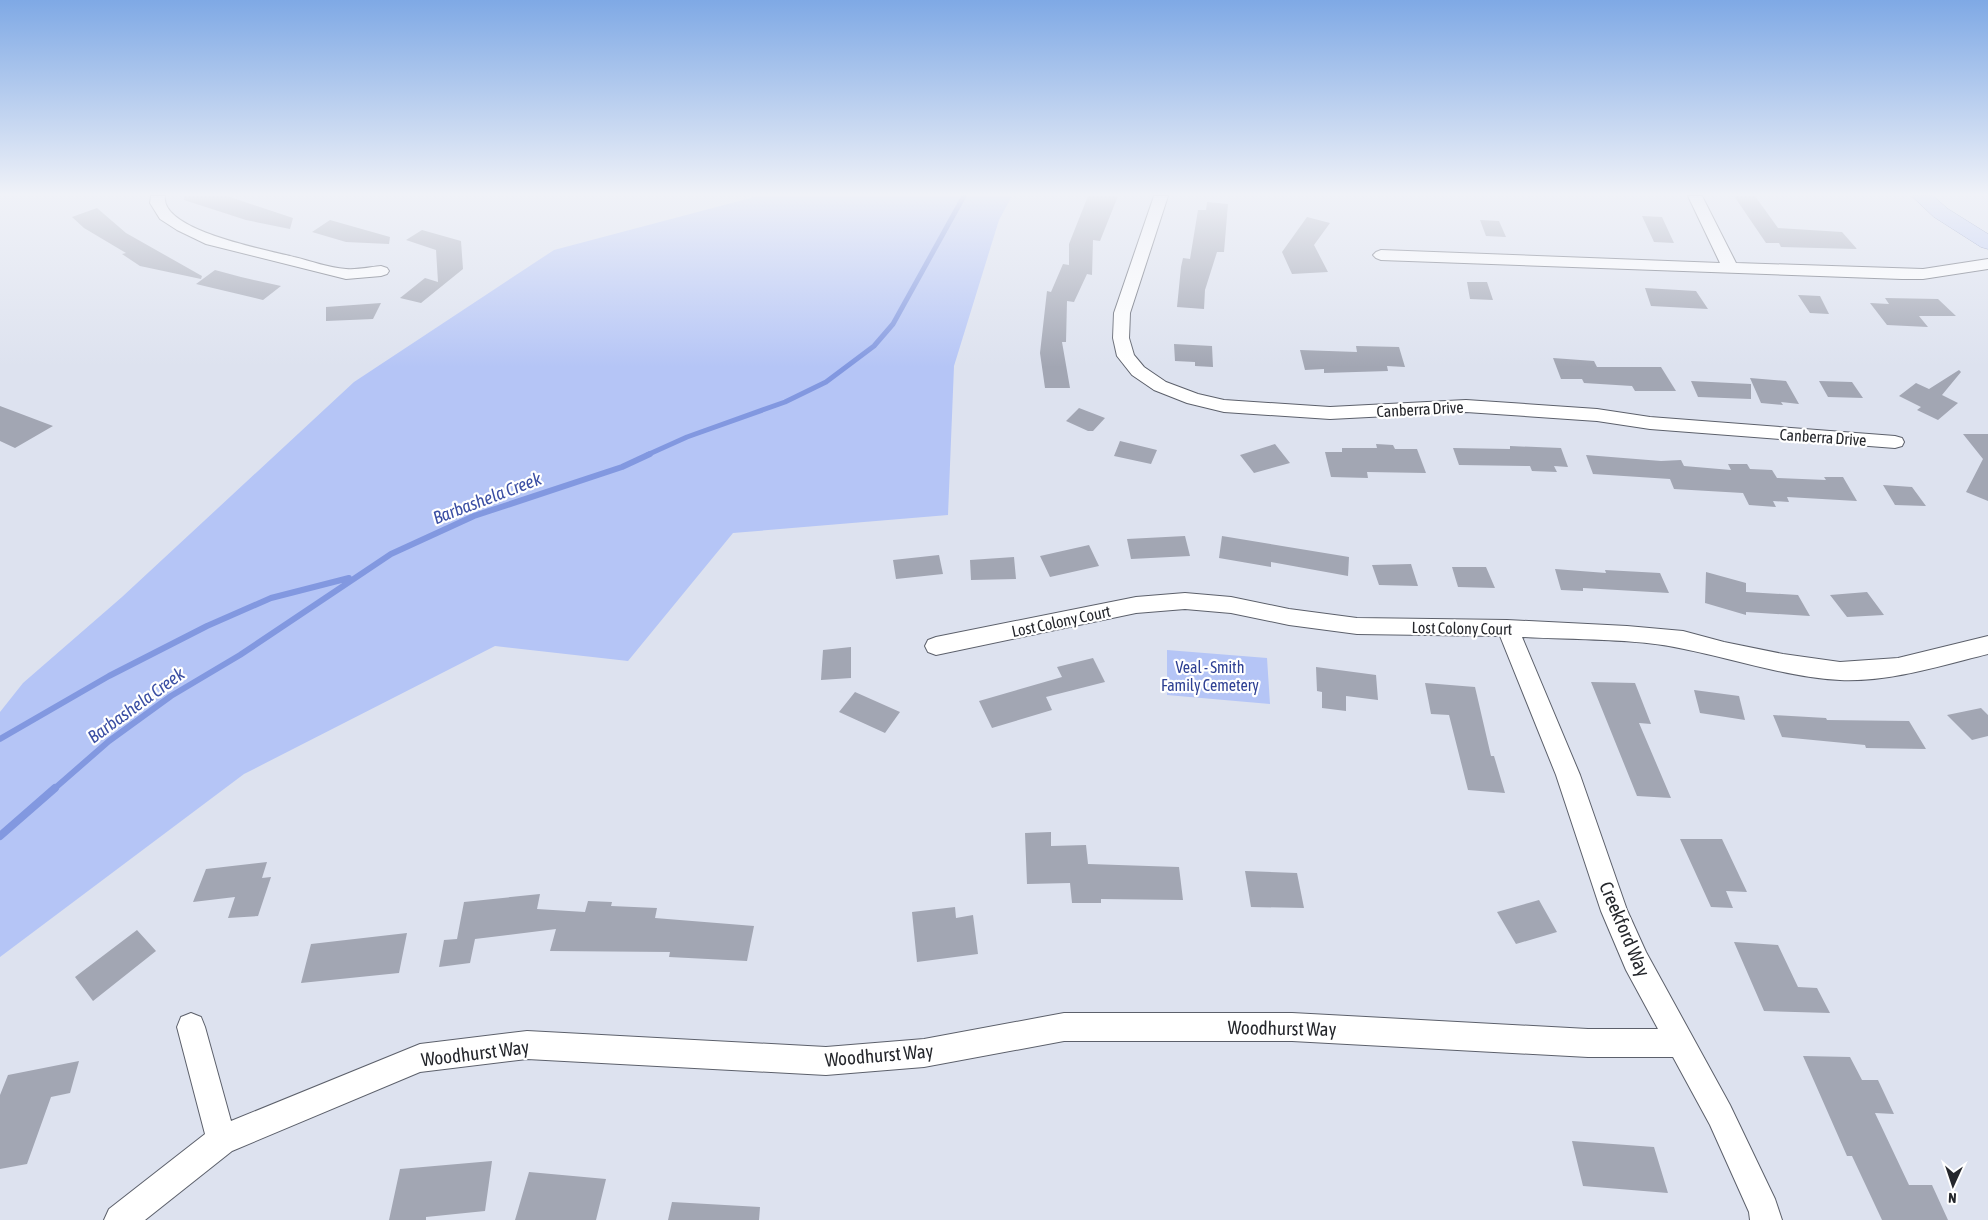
<svg xmlns="http://www.w3.org/2000/svg" width="1988" height="1220" font-family="'Asap Condensed',sans-serif">
<style>
.green{fill:#b5c5f6}
.lines{fill:none;stroke-linecap:round;stroke-linejoin:round}
.stream-far2{stroke:#8298e0;stroke-width:5}
.stream-far1{stroke:#8298e0;stroke-width:6}
.stream{stroke:#8298e0;stroke-width:8}
.building{fill:#a2a6b3}
.street-casing{stroke:#5c606b;stroke-width:2}
.primary-casing{stroke:#6a7aa9;stroke-width:1}
.street{fill:#fff;fill-rule:evenodd}
.primary{fill:#bccaf4;fill-rule:evenodd}
.labels{text-anchor:middle;dominant-baseline:central;stroke-width:4.5;stroke-linejoin:round;paint-order:stroke}
.street-label{font-size:16px;fill:#25272c;stroke:#fff}
.park-label{font-size:16px;fill:#2e4093;stroke:#fff}
.water-label{font-size:18px;font-style:italic;fill:#3a4ea3;stroke:#fff}
.near-street-label{font-size:19px;fill:#25272c;stroke:#fff}
</style>
<rect width="100%" height="100%" fill="#dde2ef"/>
<path class="green" d="M758,196H1012L999,220L954,366L948,515L733,533L628,661L495,646L244,774L0,957V712L23,683L122,597L354,382L554,250Z
M1167,650L1267,658L1270,704L1167,695Z"/>
<g class="lines">
<path class="stream-far2" d="M647,455L687,437L785,402L826,382L874,346L893,324L964,196"/>
<path class="stream-far1" d="M0,739L109,676L207,626L271,598L349,578
M54,789L109,741L171,696L240,655L391,554L474,516L622,467L650,454"/>
<path class="stream" d="M0,836L55,788"/>
</g>
<path class="building" d="M185,196H227L293,218L290,229L246,220L184,200Z
M1088,196H1118L1100,241L1093,240L1092,275L1087,274L1074,302L1067,301L1066,342H1062L1070,388H1045L1040,353L1047,291L1051,292L1063,264L1069,265V244Z
M1734,196H1755L1778,228L1842,232L1857,249L1781,247L1779,243H1766Z
M1207,202L1228,204L1224,252H1217L1205,290L1204,309L1177,307L1181,267L1183,258L1190,259L1198,210H1206Z
M97,208L126,233L202,276L201,279L140,266L122,254L126,253L84,228L72,217Z
M1642,216L1662,217L1674,243L1654,242Z
M1307,217L1330,223L1314,245L1328,272L1292,274L1282,252Z
M330,220L390,237L389,244L346,242L312,232Z
M1480,220L1499,221L1506,237L1486,236Z
M422,230L461,241L463,269L421,303L400,298L425,278L438,282L436,250L406,240Z
M215,270L241,277L281,286L263,300L196,284Z
M1467,282H1487L1493,300L1470,299Z
M1645,288L1696,291L1708,309L1651,306Z
M1798,295L1820,296L1829,314L1810,313Z
M1885,298L1938,299L1956,316H1919L1928,327L1887,325L1870,303L1889,304Z
M381,303L373,319L326,321V307Z
M1174,344L1212,346L1213,367L1195,366V362L1175,361Z
M1356,346L1399,347L1405,367L1387,366L1388,371L1324,373V369L1305,370L1300,350L1357,352Z
M1553,358L1594,361L1597,367H1661L1676,391H1635L1632,386L1584,383L1582,379H1561Z
M1959,370L1961,372L1942,395L1958,403L1938,420L1917,410L1921,407L1899,396L1916,383L1929,389Z
M1750,378L1786,381L1799,404L1781,402L1783,405L1761,403Z
M1691,381L1751,384V399L1698,397Z
M1819,381L1852,382L1863,398L1828,397Z
M0,406L53,426L15,448L0,441Z
M1079,408L1105,418L1093,431H1088L1066,421Z
M1963,434H1988V501L1966,492L1983,459Z
M1120,441L1157,450L1151,464L1114,456Z
M1275,444L1290,463L1254,473L1240,455Z
M1376,444L1393,445L1395,449H1417L1426,473L1367,472L1368,478L1331,477L1325,452H1342V448H1377Z
M1510,446L1561,448L1568,467L1554,466L1557,472L1532,471L1530,466L1459,465L1453,448L1510,449Z
M1586,455L1661,461L1681,460L1684,466L1731,470L1728,464H1747L1750,469L1772,470L1777,478L1826,480L1824,477H1843L1857,501L1787,497L1789,502L1773,501L1776,507L1749,505L1743,493L1674,489L1670,479L1593,474Z
M1883,485L1912,487L1926,506L1895,505Z
M1185,536L1190,556L1131,559L1127,539Z
M1222,536L1349,557L1348,576L1271,562V567L1219,558Z
M1089,545L1099,566L1050,577L1040,556Z
M939,555L943,574L896,579L893,560Z
M1014,557L1016,579L971,580L970,560Z
M1411,564L1418,586L1379,585L1372,565Z
M1452,567H1486L1495,588L1458,587Z
M1555,569L1606,573L1605,570L1660,573L1669,593L1583,588V591L1561,590Z
M1706,572L1746,583V592L1798,595L1810,616L1746,612V615L1705,603Z
M1867,592L1884,615L1847,617L1830,595Z
M851,647V678L821,680L823,650Z
M1093,658L1105,682L1046,697L1052,710L992,728L979,701L1062,677L1057,667Z
M1316,667L1376,675L1378,700L1346,696V711L1322,708V692L1317,691Z
M1591,682L1635,683L1651,724L1639,723L1671,798L1637,796Z
M1425,683L1475,687L1491,756H1494L1505,793L1468,790L1449,715L1431,714Z
M1694,690L1739,696L1745,720L1700,713Z
M855,692L900,712L885,733L839,712Z
M1981,708L1988,715V736L1972,740L1947,715Z
M1773,715L1826,718L1827,720L1909,721L1926,749L1866,748L1865,745L1782,737Z
M1051,832V846L1086,845L1088,864L1179,867L1183,900L1101,899V903H1072L1070,883L1027,884L1025,833Z
M1680,839H1722L1747,892L1726,891L1733,908L1711,907Z
M267,862L262,878L271,877L258,916L228,918L235,897L193,902L206,869Z
M1245,871L1297,873L1304,908L1251,907Z
M540,894L537,909L585,912L588,901L612,902L611,906L657,908L655,918L754,926L747,961L669,957L670,952L550,951L556,929L475,939L470,963L439,967L444,940L457,939L464,902Z
M1539,900L1557,932L1516,944L1497,912Z
M955,907L956,918L973,915L978,954L917,962L912,912Z
M137,930L156,951L93,1001L75,977Z
M407,933L399,973L301,983L311,944Z
M1734,942L1778,945L1798,987L1817,988L1830,1013L1764,1011Z
M1803,1056L1850,1057L1862,1080H1878L1894,1114L1875,1113L1909,1185H1932L1948,1220H1882L1852,1156H1847Z
M79,1061L70,1093L51,1097L27,1164L0,1169V1095L8,1075Z
M1572,1141L1654,1147L1668,1193L1583,1186Z
M492,1161L485,1211L426,1217V1220H389L400,1169Z
M529,1172L606,1179L596,1220H515Z
M672,1202L760,1207L759,1220H668Z"/>
<g class="lines">
<g class="street-casing">
<path id="street" d="M151,196H165C160,231 268,250 294,257C311,261 329,268 346,269C358,270 370,267 381,266L387,268L389,271L387,274L381,276L346,279L206,244L177,230L160,219L150,203Z
M1154,196H1168L1130,313L1129,338L1134,355L1144,367L1166,382L1198,394L1224,400L1330,407L1466,400L1597,409L1650,417L1895,436L1902,438L1904,442L1902,446L1895,448L1650,429L1597,421L1466,412L1330,419L1224,412L1187,403L1154,390L1132,375L1117,356L1113,338L1114,313Z
M1688,196H1702L1736,263L1923,269L1988,259V269L1923,279H1902L1381,260L1376,258L1373,255L1376,252L1381,250L1720,263Z
M1185,593L1231,597L1289,609L1357,618L1507,620L1627,626L1683,631L1724,642L1783,654L1840,662L1898,658L1988,636V654C1940,666 1890,682 1840,680C1786,677 1735,659 1684,649C1633,638 1573,640 1522,637L1580,775L1627,910L1646,952L1730,1105L1775,1199L1782,1220H1750L1749,1212L1710,1125L1673,1057H1588L1292,1041H1064L924,1067L826,1075L527,1059L420,1072L232,1151L145,1220H104L109,1209L205,1134L177,1027L181,1017L191,1013L201,1017L205,1027L231,1121L420,1044L527,1031L826,1047L924,1039L1064,1013H1292L1588,1029H1658L1626,970L1601,911L1556,775L1500,636L1357,634L1289,625L1231,613L1185,609L1136,613L936,655L928,652L925,646L928,640L936,637L1136,597Z"/>
</g>
<g class="primary-casing">
<path id="primary" d="M1912,196H1933L1948,209L1988,234V249L1981,247L1934,217Z"/>
</g>
<use href="#street" class="street"/>
<use href="#primary" class="primary"/>
</g>
<linearGradient id="sky" x2="0" y2="1"><stop stop-color="#7fa9e5"/><stop offset="0.53" stop-color="#f0f2f8"/><stop offset="1" stop-color="#f0f2f8" stop-opacity="0"/></linearGradient>
<rect width="1988" height="367" fill="url(#sky)"/>
<g class="labels">
<g class="street-label">
<text transform="translate(1420 409) rotate(-3)">Canberra Drive</text>
<text transform="translate(1823 437) rotate(4)">Canberra Drive</text>
<text transform="translate(1061 621) rotate(-12)">Lost Colony Court</text>
<text transform="translate(1462 628) rotate(1)">Lost Colony Court</text>
</g>
<g class="park-label">
<text x="1210" y="667">Veal - Smith<tspan x="1210" dy="18">Family Cemetery</tspan></text>
</g>
<g class="water-label">
<text transform="translate(487 498) rotate(-21)">Barbashela Creek</text>
<text transform="translate(136 705) rotate(-36)">Barbashela Creek</text>
</g>
<g class="near-street-label">
<text transform="translate(1625 929) rotate(67)">Creekford Way</text>
<text transform="translate(1282 1028) rotate(1)">Woodhurst Way</text>
<text transform="translate(475 1053) rotate(-7)">Woodhurst Way</text>
<text transform="translate(879 1055) rotate(-5)">Woodhurst Way</text>
</g>
</g>
<g transform="translate(1953 1185) rotate(183)" stroke="#ffffff" stroke-width="4" paint-order="stroke">
<path d="M0-4L9 19L0 12L-9 19Z" fill="#25272c"/>
<text y="-8" font-size="14" font-weight="bold" text-anchor="middle" fill="#25272c">N</text>
</g>
</svg>
